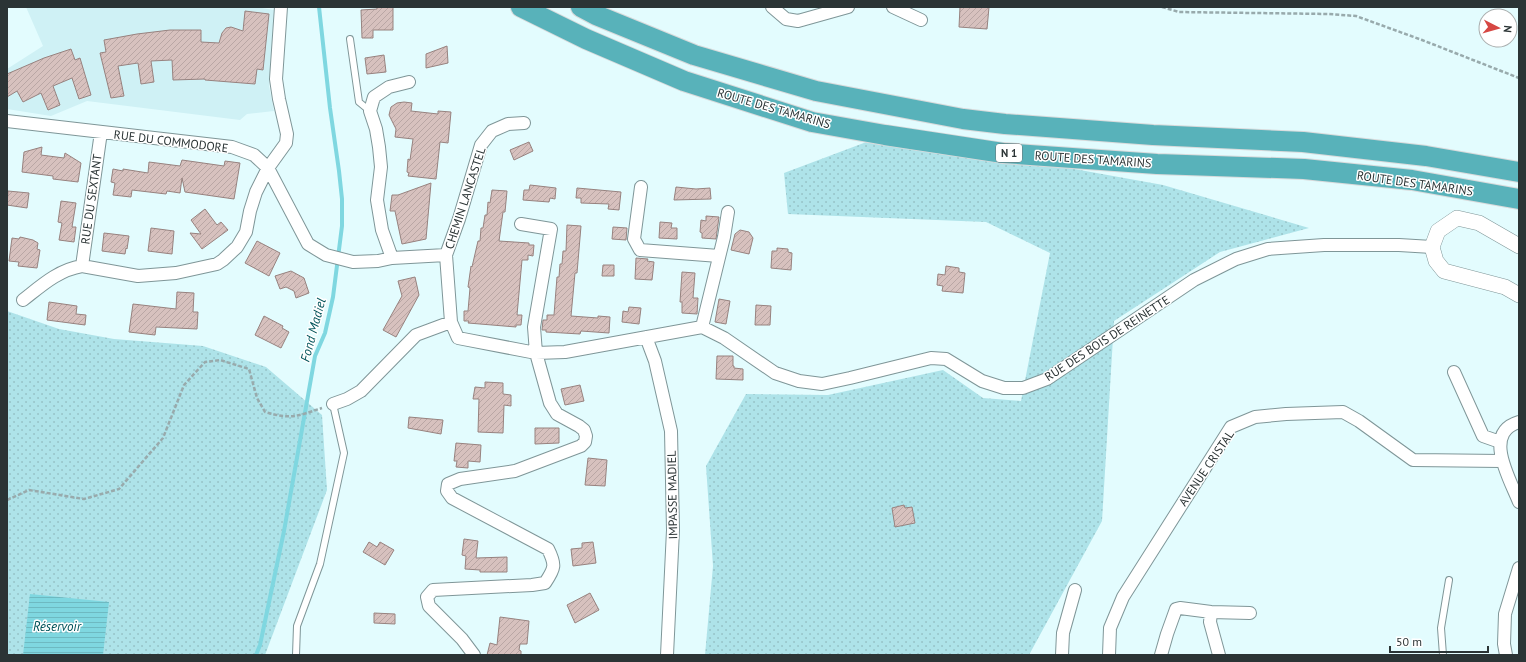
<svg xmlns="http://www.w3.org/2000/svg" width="1526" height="662" font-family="'PT Sans',sans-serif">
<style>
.built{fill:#cff1f5}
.grass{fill:url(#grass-dots)}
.water{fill:url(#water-rules)}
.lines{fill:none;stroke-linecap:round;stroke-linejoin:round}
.stream{stroke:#7fd7e0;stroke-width:4}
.building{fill:url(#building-hatch);stroke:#97827f}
.service-casing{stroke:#7f9698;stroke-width:8}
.minor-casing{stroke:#7f9698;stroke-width:14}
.tertiary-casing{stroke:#7f9698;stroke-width:16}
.trunk-casing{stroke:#d9dadb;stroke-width:22}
.path{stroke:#98aaac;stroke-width:2.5;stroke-dasharray:4 2;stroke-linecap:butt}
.service{stroke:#fff;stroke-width:6}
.minor{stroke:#fff;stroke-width:12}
.tertiary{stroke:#fff;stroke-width:15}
.trunk{stroke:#58b2ba;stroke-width:20}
.labels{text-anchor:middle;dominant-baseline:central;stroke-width:3;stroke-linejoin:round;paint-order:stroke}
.shield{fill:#fff;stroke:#6b7172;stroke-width:1}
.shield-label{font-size:11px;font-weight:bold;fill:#2b3435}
.street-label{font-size:12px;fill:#2b3435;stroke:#fff}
.water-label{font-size:13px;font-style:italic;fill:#005359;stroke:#fff}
</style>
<defs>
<pattern id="grass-dots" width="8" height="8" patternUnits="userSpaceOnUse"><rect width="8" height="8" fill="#aee3e9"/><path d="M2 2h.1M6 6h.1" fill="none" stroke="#96c3c8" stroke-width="1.8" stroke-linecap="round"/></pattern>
<pattern id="water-rules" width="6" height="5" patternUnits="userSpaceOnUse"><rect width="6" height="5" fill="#7fd7e0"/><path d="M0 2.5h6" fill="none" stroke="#6eb9c1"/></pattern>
<pattern id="building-hatch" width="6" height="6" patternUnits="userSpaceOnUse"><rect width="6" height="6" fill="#d7c1be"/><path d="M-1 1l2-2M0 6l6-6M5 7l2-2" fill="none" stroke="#b9a6a4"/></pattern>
</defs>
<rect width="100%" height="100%" fill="#e3fcfe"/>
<path class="built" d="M26,7H256L274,10L269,86L274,111L247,114L240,120L87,101L51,116L7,109V69L43,46Z"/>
<path class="grass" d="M885,135L1163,185L1309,228L1220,252L1114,321L1102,521L1029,655H705L713,566L706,466L746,394L828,395L943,370L983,398L1021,401L1050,253L986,222L788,214L784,173Z
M7,311L59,329L114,339L203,346L266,367L322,415L327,490L265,655H7Z"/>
<path class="water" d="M30,594L109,602L103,655H23Z"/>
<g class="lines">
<path class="stream" d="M256,655L260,645L284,531L315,356L325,333L333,297L342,226V199L339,171L330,108L319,7"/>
</g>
<path class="building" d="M377,7H393V30H373V38H362L361,10L377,9Z
M960,7H989L987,29L959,27Z
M245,11L269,14L263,70L257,69L255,84L205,80V79L173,80L172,60L151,61L154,82L141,84L138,63L118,66L124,96L111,98L100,53L106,52L104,40L137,34L170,30H201V42L219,43L222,33L226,28L231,27L243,31Z
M447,46L448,63L426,68V54Z
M71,49L75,60L80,58L91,95L79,99L72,78L53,86L60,105L48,110L41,93L23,102L17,91L7,97V74L44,58Z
M384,55L386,72L367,74L365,58Z
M404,102L412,103L411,111L438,114V111L451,112L448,143L440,142L436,179L408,176L409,173L407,172L408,159L410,160L413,139L395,137L396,129L389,115L391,107L397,103Z
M529,142L533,151L514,160L510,150Z
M42,147L41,155L64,158L65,153L81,163L78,182L53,179V176L22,172L24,152Z
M182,160L224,166L225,161L240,163L234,199L185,192L182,178L180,193L167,191L166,194L132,190L131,197L113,195L115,183L111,182L113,169L123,171V169L148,173L149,162L180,166Z
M431,183L426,239L402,244L395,211H390L392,195H398Z
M530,185L556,188L555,199L550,198L549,202L523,200L524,190H529Z
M676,187L696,189L710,188L711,199L674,200Z
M577,188L621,192L619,210L608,209L609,204L581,203V198H576Z
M492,190L507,191L505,212H503L499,241L529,243V245H534L533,256L528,255V260H522L517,315H522L521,325H516V327L468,323L469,321H464V311H468L470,288L468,287L471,266L472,267L478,241H480L481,228H483L485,215H487L488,202L490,203Z
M8,191L29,193L27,208L7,205Z
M61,201L76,203L72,227H76L74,242L59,240L62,223L58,222Z
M205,209L217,225L221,222L228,230L202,249L190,233L201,234L191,220Z
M706,216L719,217L716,239L702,238V233L700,232L701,220L706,221Z
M660,222L672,223L671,228H677V239L659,238Z
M567,225L581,226L577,273H575L571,316L598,318V316L610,317L609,333L581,331L580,334L546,332V330H542L543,320H547V315H554L557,277H559L560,264H562L563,251H566Z
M613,227L627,228L626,240L612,239Z
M151,228L174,231L172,254L148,251Z
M740,230L749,232L753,238L749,254L731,250L735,234Z
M104,233L129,236L127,249L126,248L125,254L102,251Z
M20,237L33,240L38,243L37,249L40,250L37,268L18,266L19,262L9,261L12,238L19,239Z
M257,241L280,253L269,276L245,263Z
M777,248L788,249V252L792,253L791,270L771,268L772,251H777Z
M636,258L648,259L647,261L654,262L652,280L635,279Z
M603,265H614V276H602Z
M946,266L959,268V272L965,273L963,293L942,291L943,286L937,285L938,274L945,275Z
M291,271L304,278L309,293L296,298L294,291L286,287L280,289L275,276Z
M682,272L695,273L693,298H698L697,314L682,313V302H680Z
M415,277L419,295L396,337L383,330L402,296L398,281Z
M177,292L194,293L193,312H198L197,329L156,327L155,335L129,332L133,304L176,309Z
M719,299L730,301L726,324L715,322Z
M49,302L77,306L76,314L86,315L85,325L47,320Z
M756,305L771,306L770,325H755Z
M629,307L641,308L639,324L622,322L623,311L628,312Z
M264,316L283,326L282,328L289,332L281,348L255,335Z
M717,356H733V366H734V368L743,369V380L716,379Z
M485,382L503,383V394L511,395V406L504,405L503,433L478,432L479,399H473L475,387L485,388Z
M580,385L584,401L565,405L561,389Z
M409,417L443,420L441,434L408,428Z
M535,428H559V443L535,444Z
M456,443L481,445L480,462L468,461V468L456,467L457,461H454Z
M588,458L607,460L605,486L585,485Z
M904,505L905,508L912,507L915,523L895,527L892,508Z
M464,539L478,541L476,558L507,557V572H480V570L465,569L466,556L462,555Z
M369,542L377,547L380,542L394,550L385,565L363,552Z
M593,542L596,563L573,566L571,549L582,548V543Z
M590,593L599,610L575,623L567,605Z
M374,613L395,614V624L374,623Z
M500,617L529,621L527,644H520L519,650L521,651V655H487L490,643L497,645Z"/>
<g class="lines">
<g class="service-casing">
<path id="service" d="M350,39L359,102L370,111
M296,655L297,626L320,564L344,453L333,404
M1443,655L1441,628L1449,580"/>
</g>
<g class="minor-casing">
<path id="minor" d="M772,7L786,19L798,21L848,7
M893,7L921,20
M7,121L232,147L254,155L268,168L308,244L326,255L353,262L378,261L392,258L446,255
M641,187L634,239L640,250L719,256
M392,258L382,230L377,200L381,167L379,147L376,129L370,111L374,97L389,87L409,82
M82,266L101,132
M23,300C41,286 58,270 82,266L138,276L176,273L217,264L223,260L237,247L246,232L250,211L256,192L268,168L286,143L287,134L279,99L276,79L281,7
M451,322L458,338L536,353L565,352L702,327L724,338L775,373L799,381L822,384L850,378L931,358L946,359L982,381L1004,388H1023L1047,379L1194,280L1236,259L1268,249L1324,245H1399L1432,247
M702,327L724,237L728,212
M646,337L655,361L671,431L673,530L667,655
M1454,372L1483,436L1500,442
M333,404L347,399L361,391L416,335L451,322L446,255L459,219L481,145L492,131L508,124L524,123
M1519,422C1482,433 1510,479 1519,502
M1211,612L1210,622L1219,655
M474,655L462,639L429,606L427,597L433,590L532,585L545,583C555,568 556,565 548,549L452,498L447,491L448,484L460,479L515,471L581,446L585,442L586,436L584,430L579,426L557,414L550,403L536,353L534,327L551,229L521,224
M1062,655L1063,633L1075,590
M1109,655L1110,628L1123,597L1231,427L1255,417L1286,414L1343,412L1359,421L1413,460L1502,461
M1161,655L1167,634L1176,609L1180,608L1211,612L1250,613
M1506,655L1504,644L1505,614L1519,568"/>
</g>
<g class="tertiary-casing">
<path id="tertiary" d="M1519,246L1479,223L1457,218L1438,231L1432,247L1436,261L1444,271L1505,287L1519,295"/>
</g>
<g class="trunk-casing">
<path id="trunk" d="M521,7L586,39L684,81L812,122L885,135L1003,153L1157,164L1304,169L1412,180L1519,199
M581,7L596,15L694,55L816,91L963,119L1005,124L1153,135L1303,142L1426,156L1519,172"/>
</g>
<path class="path" d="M1162,7L1179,12L1329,14L1356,16L1422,40L1519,78
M7,500L29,490L84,499L119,489L163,438L184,385L205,362L220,360L249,369L257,398L265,412C292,420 297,416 322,408"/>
<use href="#service" class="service"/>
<use href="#minor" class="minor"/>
<use href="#tertiary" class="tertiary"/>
<use href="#trunk" class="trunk"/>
</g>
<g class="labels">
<rect class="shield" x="996" y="144" width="26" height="18" rx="3"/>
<g class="shield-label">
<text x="1009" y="153">N 1</text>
</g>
<g class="street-label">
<text transform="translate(774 108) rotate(16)">ROUTE DES TAMARINS</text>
<text transform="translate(171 141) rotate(7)">RUE DU COMMODORE</text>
<text transform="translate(1093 159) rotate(4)">ROUTE DES TAMARINS</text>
<text transform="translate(1415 183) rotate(8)">ROUTE DES TAMARINS</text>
<text transform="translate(465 198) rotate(-72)">CHEMIN LANCASTEL</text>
<text transform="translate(91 199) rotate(-82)">RUE DU SEXTANT</text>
<text transform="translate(1107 338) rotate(-33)">RUE DES BOIS DE REINETTE</text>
<text transform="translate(1206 468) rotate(-56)">AVENUE CRISTAL</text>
<text transform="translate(672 495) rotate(-91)">IMPASSE MADIEL</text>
</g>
<g class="water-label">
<text transform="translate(313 330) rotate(-75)">Fond Madiel</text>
<text x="57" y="626">Réservoir</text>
</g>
</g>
<rect width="1526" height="662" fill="none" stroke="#2b3435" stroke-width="16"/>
<g transform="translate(1498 28) rotate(96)"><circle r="19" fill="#ffffff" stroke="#aaaeae"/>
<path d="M0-3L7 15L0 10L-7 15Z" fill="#d64743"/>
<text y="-6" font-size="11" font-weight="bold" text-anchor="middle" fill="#2b3435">N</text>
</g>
<path d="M1390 646v6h98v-6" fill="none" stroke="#2b3435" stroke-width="2"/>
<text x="1396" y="646" font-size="12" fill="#2b3435" stroke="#ffffff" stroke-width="3" paint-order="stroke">50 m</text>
</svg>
